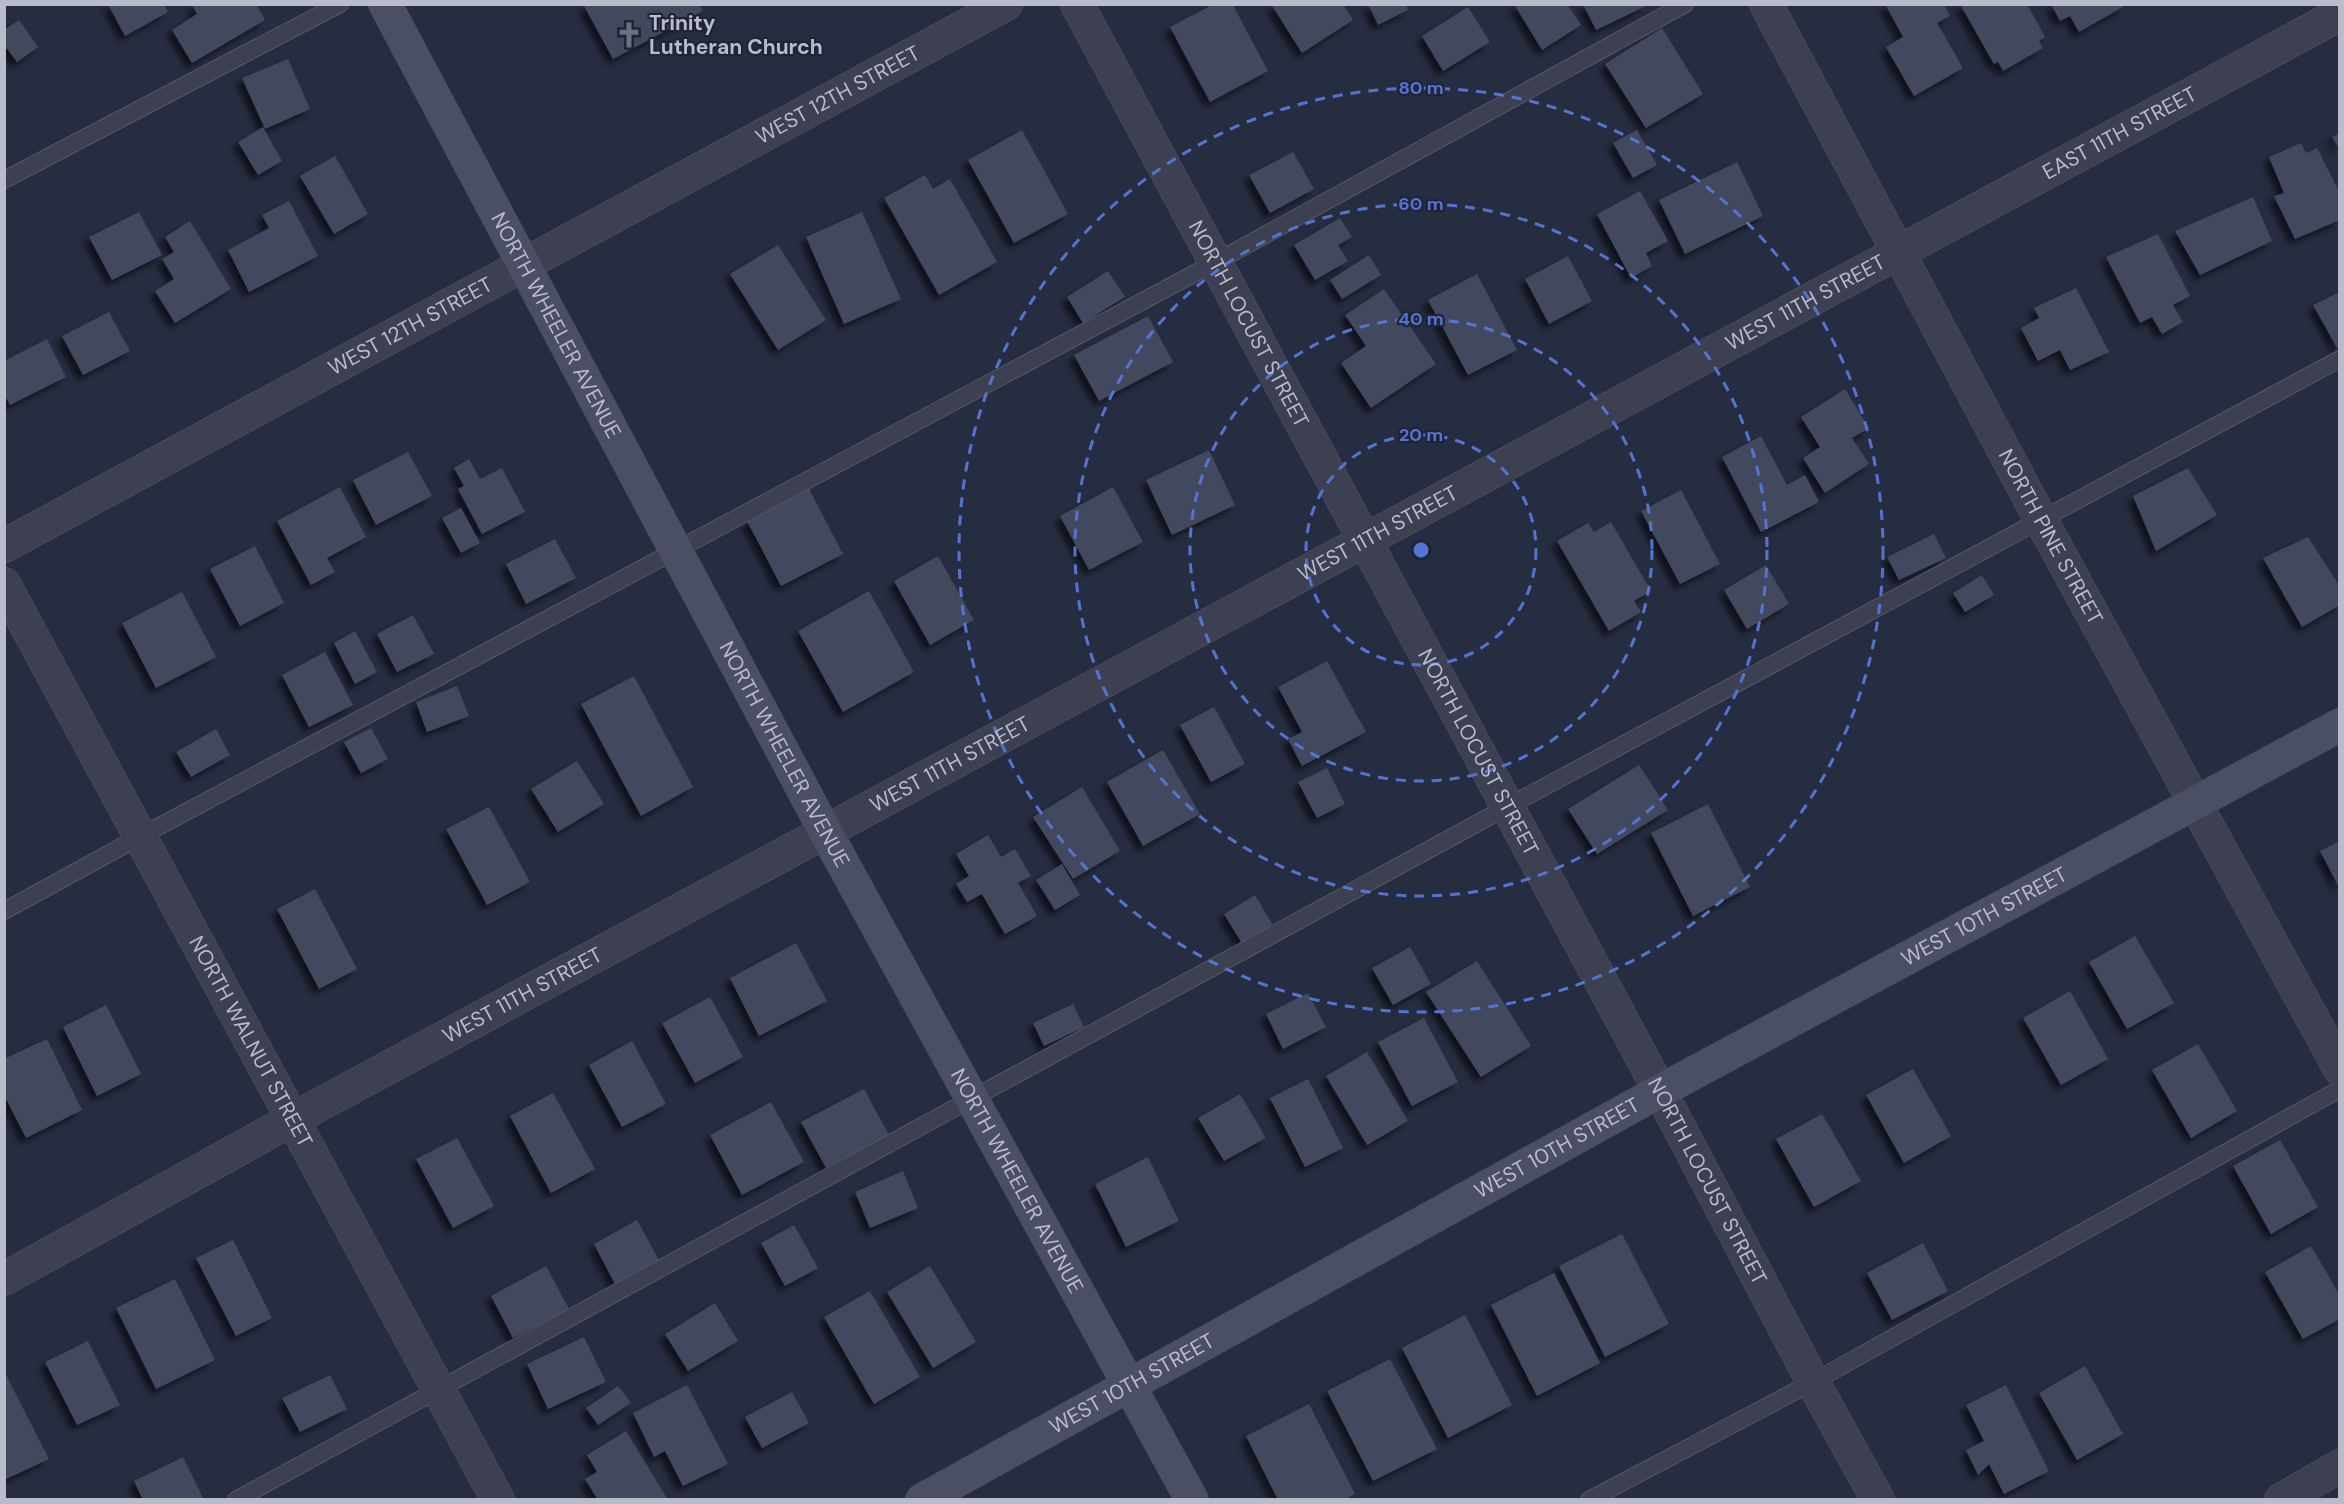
<svg xmlns="http://www.w3.org/2000/svg" width="2344" height="1504" font-family="'DM Sans',sans-serif">
<style>
.building{fill:#42485e;filter:url(#shadow)}
.lines{fill:none;stroke-linecap:round;stroke-linejoin:round}
.lane-casing{stroke:#545868;stroke-width:18}
.street-casing{stroke:#545868;stroke-width:34}
.secondary-casing{stroke:#45495a;stroke-width:34}
.lane{stroke:#3c4051;stroke-width:16}
.street{stroke:#3c4051;stroke-width:33}
.secondary{stroke:#4a4f64;stroke-width:33}
.ring{fill:none;stroke:#5474d3;stroke-width:3;stroke-dasharray:10 8}
.labels{text-anchor:middle;dominant-baseline:central;stroke-width:4.5;stroke-linejoin:round;paint-order:stroke}
.poi-label{font-size:21px;font-weight:bold;fill:#b9bccb;stroke:#202536;text-anchor:start}
.street-label{font-size:21px;fill:#b9bccb;stroke:#202536}
.centre{fill:#5474d3;stroke:#202536;stroke-width:3}
.ring-label{font-size:18px;text-anchor:middle;font-weight:bold;fill:#5474d3;stroke:#202536;stroke-width:4.5;stroke-linejoin:round;paint-order:stroke}
</style>
<defs>
<filter id="shadow"><feDropShadow dx="-5.5" dy="5.5" stdDeviation="3" flood-color="#0009"/></filter>
</defs>
<rect width="100%" height="100%" fill="#272d41"/>
<path class="building" d="M108,4H164L168,12L125,36Z
M192,4H256L265,20L192,63L172,30L197,14Z
M583,4H699L703,11L613,59Z
M1271,4H1343L1353,20L1302,53Z
M1368,4H1406L1408,10L1378,25Z
M1514,4H1567L1581,25L1542,50Z
M1583,4H1650L1596,30Z
M1885,4H1944L1950,16L1937,23L1963,68L1914,96L1886,47L1903,37Z
M1960,4H2027L2045,37L2039,41L2043,48L2003,71L1998,62L1994,64Z
M2051,4H2128L2079,32L2070,16L2060,21Z
M1212,5H1233L1268,71L1210,102L1170,27Z
M1468,7L1490,42L1443,71L1422,36Z
M19,20L38,47L17,62L4,45V30Z
M1662,28L1703,94L1646,128L1605,64Z
M288,59L310,109L265,129L242,78Z
M263,127L282,161L258,175L238,142Z
M1022,130L1068,214L1014,243L968,160Z
M1637,130L1657,165L1633,178L1613,143Z
M2340,133V150L2332,137Z
M2301,143L2306,153L2317,148L2340,193V220L2295,239L2274,196L2284,193L2269,157Z
M1293,152L1314,189L1270,213L1249,175Z
M335,156L368,214L334,234L300,176Z
M1737,162L1763,216L1685,254L1659,200Z
M925,175L933,189L950,179L997,262L939,295L884,198Z
M1640,191L1668,241L1646,253L1652,266L1631,278L1597,214Z
M2253,197L2272,241L2200,275L2175,231Z
M289,201L318,256L249,292L228,250L269,228L262,215Z
M139,212L162,255L112,280L89,237Z
M862,212L901,299L844,324L806,237Z
M1340,218L1352,237L1338,245L1348,261L1315,280L1294,245Z
M190,221L231,289L175,323L155,291L174,279L162,259L174,252L165,237Z
M2158,234L2190,296L2173,305L2183,322L2162,334L2152,317L2140,323L2106,257Z
M778,245L826,320L778,350L730,274Z
M1369,255L1381,275L1342,299L1330,280Z
M1568,256L1592,301L1549,324L1525,279Z
M1108,271L1125,297L1083,323L1067,297Z
M1477,274L1517,350L1468,375L1428,300Z
M2076,288L2109,352L2070,370L2060,350L2038,361L2021,328L2039,318L2034,308Z
M1384,289L1436,364L1371,408L1341,363L1366,346L1345,315Z
M2340,292V353L2313,305Z
M109,312L130,351L83,375L62,336Z
M1148,316L1173,362L1099,401L1074,355Z
M47,339L66,377L10,405L4,394V361Z
M1845,389L1869,428L1852,438L1869,464L1825,493L1803,458L1820,447L1801,417Z
M1761,436L1787,485L1805,475L1819,502L1761,532L1722,457Z
M1209,450L1235,505L1172,535L1146,480Z
M408,452L432,496L376,525L353,480Z
M469,459L480,479L502,468L525,512L482,534L458,489L464,486L454,468Z
M2188,468L2217,515L2156,551L2133,496Z
M340,487L366,537L327,558L335,572L311,585L277,521Z
M1113,487L1143,542L1089,570L1060,516Z
M809,489L843,554L781,586L747,521Z
M1681,490L1720,564L1680,584L1641,511Z
M461,508L480,543L461,553L442,518Z
M1611,522L1651,591L1634,601L1641,612L1609,631L1557,541L1588,523L1594,532Z
M1934,534L1946,558L1899,580L1887,557Z
M2308,537L2340,587V605L2302,627L2263,558Z
M555,539L576,578L526,604L506,564Z
M255,546L284,603L240,626L210,569Z
M938,556L974,620L930,645L894,581Z
M1766,565L1789,604L1747,629L1724,590Z
M1982,575L1994,595L1965,612L1953,593Z
M869,591L914,672L843,712L798,631Z
M182,592L216,657L156,688L122,623Z
M413,615L434,654L397,672L377,634Z
M355,631L377,672L355,684L334,643Z
M325,652L353,705L309,727L282,675Z
M1327,661L1366,732L1302,766L1288,739L1302,732L1278,687Z
M634,676L693,787L641,816L581,704Z
M457,686L469,716L427,732L416,702Z
M1214,707L1245,764L1211,782L1180,725Z
M371,728L388,759L361,773L344,742Z
M216,729L230,755L191,777L176,752Z
M1163,750L1200,814L1143,846L1107,782Z
M577,761L604,804L558,832L531,789Z
M1639,765L1668,810L1597,854L1568,809Z
M1327,768L1345,804L1317,818L1298,782Z
M1082,787L1120,851L1073,879L1033,817Z
M1708,804L1750,887L1693,916L1651,833Z
M489,807L530,882L487,905L446,829Z
M988,835L1001,857L1015,849L1031,876L1018,883L1037,916L1005,934L982,894L967,902L956,884L969,876L956,854Z
M2340,841V889L2320,851Z
M1062,864L1080,895L1055,910L1036,880Z
M315,889L357,969L319,989L277,909Z
M1255,895L1274,927L1243,945L1224,914Z
M2135,936L2174,1003L2127,1029L2089,962Z
M796,943L827,1001L759,1036L730,978Z
M1410,947L1431,984L1393,1005L1372,968Z
M1477,961L1531,1046L1481,1077L1426,992Z
M2070,991L2108,1059L2061,1085L2023,1018Z
M1308,993L1326,1027L1283,1049L1266,1014Z
M710,997L743,1057L695,1083L662,1023Z
M1073,1004L1084,1027L1044,1046L1033,1023Z
M106,1005L141,1074L97,1096L63,1027Z
M1424,1018L1458,1082L1412,1106L1378,1042Z
M47,1039L82,1110L26,1138L4,1095V1059Z
M632,1041L666,1104L622,1127L589,1065Z
M2198,1044L2237,1111L2191,1138L2152,1070Z
M1367,1052L1408,1121L1367,1145L1326,1076Z
M1913,1069L1951,1136L1904,1163L1866,1095Z
M1308,1079L1343,1148L1305,1167L1270,1098Z
M864,1089L889,1135L826,1168L801,1122Z
M553,1093L595,1169L551,1193L510,1116Z
M1240,1094L1266,1138L1224,1161L1198,1118Z
M771,1102L804,1162L742,1195L710,1135Z
M1822,1114L1861,1181L1814,1207L1776,1139Z
M457,1138L494,1206L453,1228L416,1159Z
M2280,1140L2318,1207L2271,1234L2233,1166Z
M1148,1157L1179,1221L1126,1247L1095,1184Z
M903,1171L918,1208L870,1228L855,1192Z
M637,1220L659,1260L615,1284L594,1244Z
M794,1225L818,1268L785,1286L761,1243Z
M1622,1234L1669,1324L1605,1357L1559,1266Z
M233,1240L272,1318L236,1336L196,1258Z
M1923,1243L1948,1291L1892,1320L1867,1273Z
M2311,1246L2340,1296V1319L2303,1339L2265,1272Z
M546,1266L569,1309L513,1338L491,1296Z
M930,1266L976,1342L933,1368L887,1292Z
M1554,1273L1600,1363L1537,1396L1491,1305Z
M175,1279L215,1360L156,1389L116,1308Z
M870,1291L920,1377L874,1404L824,1317Z
M715,1303L738,1341L688,1371L665,1334Z
M1465,1315L1512,1405L1448,1438L1402,1348Z
M584,1337L606,1382L548,1409L527,1364Z
M88,1341L120,1405L77,1425L45,1362Z
M1390,1359L1437,1449L1373,1481L1327,1391Z
M2085,1366L2123,1434L2077,1460L2039,1393Z
M4,1371L49,1459L4,1480Z
M330,1375L347,1409L300,1432L282,1398Z
M687,1385L728,1464L683,1486L665,1451L654,1457L633,1413Z
M2006,1385L2049,1471L2004,1494L1989,1464L1978,1475L1966,1450L1984,1441L1966,1405Z
M618,1386L631,1403L598,1425L586,1408Z
M792,1392L809,1423L762,1448L745,1417Z
M1309,1404L1355,1494L1344,1500H1278L1246,1436Z
M626,1431L668,1500H598L585,1479L597,1472L587,1455Z
M183,1457L204,1500H143L134,1481Z"/>
<g class="lines">
<g class="lane-casing">
<path id="lane" d="M4,180L340,4
M4,911L141,836L1214,263L1685,4
M236,1500L1507,807L2340,359
M1589,1500L1813,1382L2340,1089"/>
</g>
<g class="street-casing">
<g id="street">
<path id="s1" d="M1077,4L1660,1091L1813,1382L1878,1500"/>
<path id="s2" d="M1766,4L2041,520L2340,1069"/>
<path id="s3" d="M4,546L1006,4"/>
<path id="s4" d="M4,584L498,1500"/>
<path id="s5" d="M4,1279L293,1119L2340,14"/>
<path d="M2281,1500L2340,1466"/>
</g>
</g>
<g class="secondary-casing">
<g id="secondary">
<path id="s6" d="M385,4L825,831L1192,1500"/>
<path id="s7" d="M922,1500L1660,1091L2340,725"/>
</g>
</g>
<use href="#lane" class="lane"/>
<use href="#street" class="street"/>
<use href="#secondary" class="secondary"/>
</g>
<g class="ring">
<circle cx="1421" cy="550" r="115"/>
<circle cx="1421" cy="550" r="231"/>
<circle cx="1421" cy="550" r="346"/>
<circle cx="1421" cy="550" r="462"/>
</g>
<defs>
<g id="church-bare" transform="scale(2.07)"><path d="M-1.2-6h2.4v3.5h3.3v2.4h-3.3V6h-2.4V-.1h-3.3v-2.4h3.3Z" fill="#6b7280" stroke="#202536" stroke-width="2.5" paint-order="stroke"/></g>
</defs>
<g fill-rule="evenodd">
<use href="#church-bare" x="629" y="35"/>
</g>
<g class="labels">
<g class="poi-label">
<text x="649" y="23">Trinity<tspan x="649" dy="24">Lutheran Church</tspan></text>
</g>
<g class="street-label">
<text stroke="none"><textPath href="#s3" startOffset="948">WEST 12TH STREET</textPath></text>
<text stroke="none"><textPath href="#s5" startOffset="2406">EAST 11TH STREET</textPath></text>
<text stroke="none"><textPath href="#s5" startOffset="2049">WEST 11TH STREET</textPath></text>
<text stroke="none"><textPath href="#s1" startOffset="363">NORTH LOCUST STREET</textPath></text>
<text stroke="none"><textPath href="#s6" startOffset="364">NORTH WHEELER AVENUE</textPath></text>
<text stroke="none"><textPath href="#s3" startOffset="462">WEST 12TH STREET</textPath></text>
<text stroke="none"><textPath href="#s5" startOffset="1563">WEST 11TH STREET</textPath></text>
<text stroke="none"><textPath href="#s2" startOffset="604">NORTH PINE STREET</textPath></text>
<text stroke="none"><textPath href="#s1" startOffset="849">NORTH LOCUST STREET</textPath></text>
<text stroke="none"><textPath href="#s6" startOffset="850">NORTH WHEELER AVENUE</textPath></text>
<text stroke="none"><textPath href="#s5" startOffset="1077">WEST 11TH STREET</textPath></text>
<text stroke="none"><textPath href="#s7" startOffset="1212">WEST 10TH STREET</textPath></text>
<text stroke="none"><textPath href="#s5" startOffset="591">WEST 11TH STREET</textPath></text>
<text stroke="none"><textPath href="#s4" startOffset="520">NORTH WALNUT STREET</textPath></text>
<text stroke="none"><textPath href="#s7" startOffset="726">WEST 10TH STREET</textPath></text>
<text stroke="none"><textPath href="#s1" startOffset="1335">NORTH LOCUST STREET</textPath></text>
<text stroke="none"><textPath href="#s6" startOffset="1336">NORTH WHEELER AVENUE</textPath></text>
<text stroke="none"><textPath href="#s7" startOffset="240">WEST 10TH STREET</textPath></text>
</g>
</g>
<circle cx="1421" cy="550" r="9" class="centre"/>
<g class="ring-label">
<text x="1421" y="94">80 m</text>
<text x="1421" y="210">60 m</text>
<text x="1421" y="325">40 m</text>
<text x="1421" y="441">20 m</text>
</g>
<rect width="2344" height="1504" fill="none" stroke="#b9bccb" stroke-width="12"/>
</svg>
